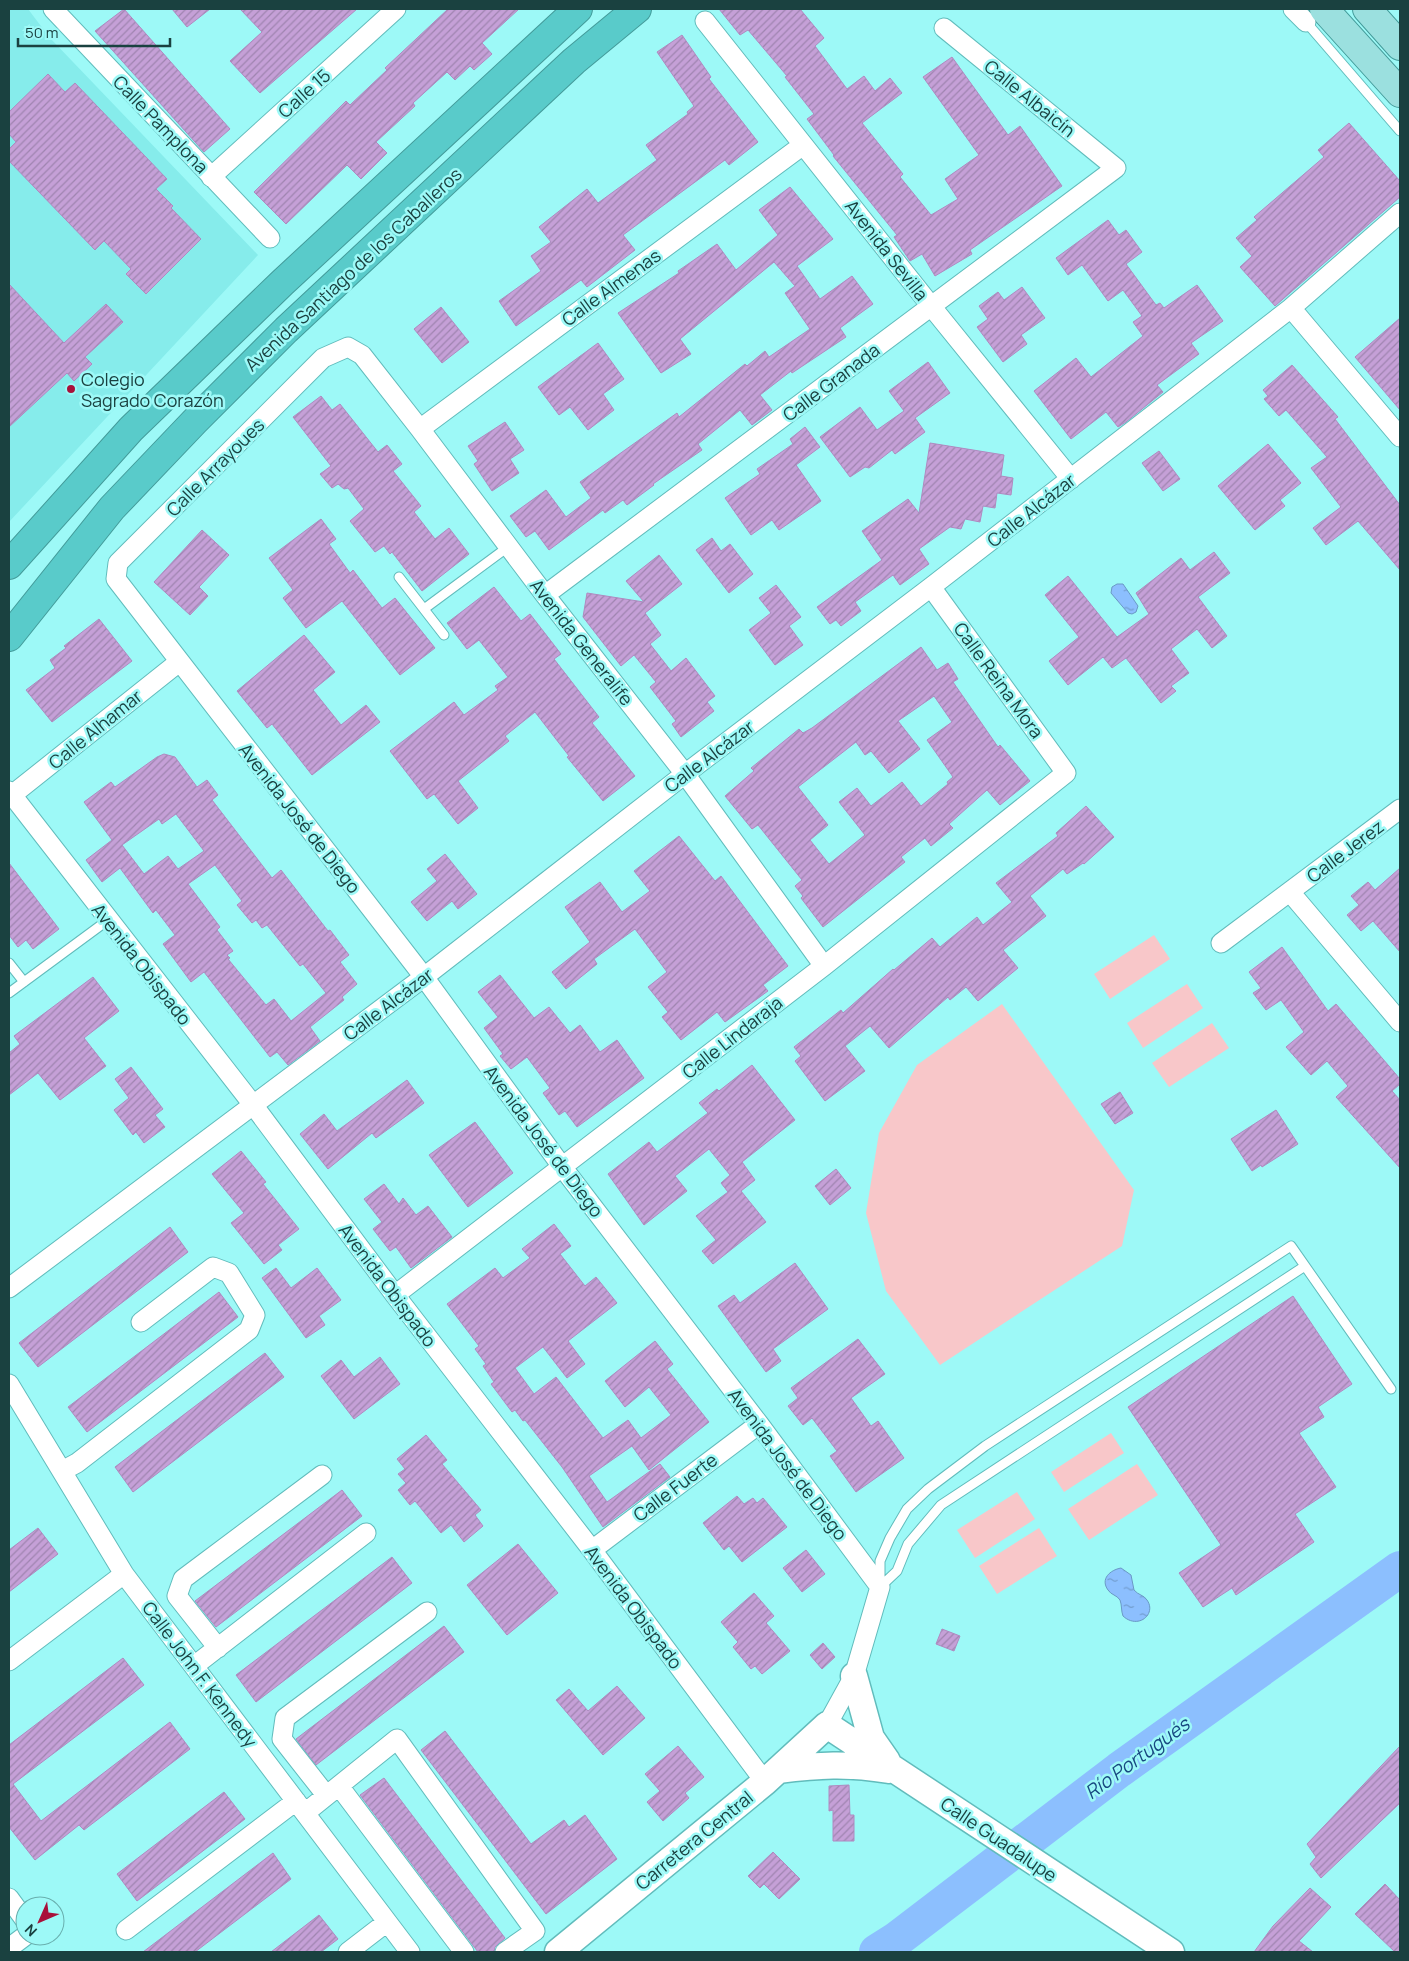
<svg xmlns="http://www.w3.org/2000/svg" width="1409" height="1961" font-family="Manrope,sans-serif">
<style>
.built{fill:#86eceb}
.green{fill:#f8c7c9}
.water{fill:url(#water-ripples);stroke:#6a99c5}
.lines{fill:none;stroke-linecap:round;stroke-linejoin:round}
.river{stroke:#8cbffe;stroke-width:36}
.building{fill:url(#building-hatch);stroke:#af8ac0;fill-rule:evenodd}
.lane-casing{stroke:#61bcbc;stroke-width:11}
.street-casing{stroke:#61bcbc;stroke-width:21}
.secondary-casing{stroke:#61bcbc;stroke-width:29}
.primary-casing{stroke:#439b9a;stroke-width:30}
.highway-casing{stroke:#439b9a;stroke-width:30}
.lane{stroke:#fff;stroke-width:9}
.street{stroke:#fff;stroke-width:19}
.secondary{stroke:#fff;stroke-width:26}
.primary{stroke:#9be0df;stroke-width:28}
.highway{stroke:#59cbca;stroke-width:28}
.poi-dot{fill:#a8103a;stroke:#9df9f7;stroke-width:2}
.labels{text-anchor:middle;dominant-baseline:central;stroke-width:5;stroke-linejoin:round;paint-order:stroke}
.street-label{font-size:18px;fill:#1a4140;stroke:#9df9f7}
.poi-label{font-size:18px;fill:#1a4140;stroke:#9df9f7;text-anchor:start}
.water-label{font-size:19px;font-style:italic;fill:#184881;stroke:#9df9f7}
</style>
<defs>
<pattern id="water-ripples" width="26" height="14" patternUnits="userSpaceOnUse" patternTransform="scale(1.25)"><rect width="26" height="14" fill="#8cbffe"/><path d="M2 4q2-2 4 0t4 0M15 11q2-2 4 0t4 0" fill="none" stroke="#729dcf"/></pattern>
<pattern id="building-hatch" width="6" height="6" patternUnits="userSpaceOnUse" patternTransform="scale(1.25)"><rect width="6" height="6" fill="#c5a0d7"/><path d="M-1 1l2-2M0 6l6-6M5 7l2-2" fill="none" stroke="#9f84b0"/></pattern>
</defs>
<rect width="100%" height="100%" fill="#9df9f7"/>
<path class="built" d="M9,9H28L50,38L258,255L9,522Z"/>
<path class="green" d="M1154,935L1170,959L1110,999L1094,974Z
M1187,984L1203,1008L1143,1048L1127,1023Z
M1002,1004L1134,1190L1122,1246L940,1365L886,1291L866,1213L879,1133L917,1065Z
M1212,1023L1229,1048L1169,1087L1152,1063Z
M1111,1433L1124,1453L1064,1492L1051,1472Z
M1137,1464L1158,1495L1089,1540L1068,1509Z
M1017,1492L1035,1519L975,1558L957,1530Z
M1039,1528L1057,1556L997,1594L979,1566Z"/>
<path class="water" d="M1117,584H1123L1138,606L1136,612L1132,614L1128,613L1111,593L1112,587Z
M1121,1568L1131,1575L1134,1590C1138,1595 1144,1595 1147,1600C1157,1614 1138,1630 1123,1616C1121,1611 1122,1605 1120,1600C1117,1595 1111,1595 1108,1590C1100,1579 1110,1570 1121,1568Z"/>
<g class="lines">
<path class="river" d="M877,1952L896,1940L1119,1770L1400,1569"/>
</g>
<path class="building" d="M124,9L230,129L204,152L95,31Z
M172,9H210L187,27Z
M240,9H357L260,93L230,61L262,32Z
M448,9H519L482,43L492,54L474,70L470,66L455,80L447,72L413,103L415,106L376,142L387,153L361,179L347,165L286,224L254,192L346,101L350,105L387,70L385,68Z
M719,9H800L824,38L815,46L847,89L864,76L875,91L890,78L902,93L862,123L903,174L900,177L931,215L958,199L945,179L979,155L923,77L952,57L1008,135L1020,126L1062,186L970,250L972,254L935,276L922,254L910,261L894,237L897,235L833,156L834,155L807,119L814,114L785,77L787,76L748,30L740,35Z
M682,35L711,77L709,79L758,142L729,165L725,160L623,235L635,250L587,287L581,280L516,326L499,301L541,271L531,256L551,242L539,227L587,189L598,203L657,160L646,145L688,114L687,112L694,106L657,52Z
M48,74L65,92L75,83L167,179L156,189L173,206L171,208L201,239L146,294L126,274L131,269L104,241L95,250L9,161V149L16,142L9,134V112Z
M1349,123L1400,181V197L1275,306L1240,267L1252,256L1236,238L1257,220L1254,217L1324,157L1318,150Z
M790,187L833,239L797,266L820,299L852,276L873,304L840,328L846,337L792,373L791,371L760,395L772,410L752,425L740,410L698,444L702,450L653,484L654,485L627,505L623,500L605,513L603,510L549,550L535,531L526,537L510,516L546,490L566,517L591,498L580,482L677,413L679,417L745,364L747,366L765,351L769,357L810,329L785,293L795,286L774,262L680,339L691,354L661,373L618,313L679,273L678,271L717,244L736,270L778,235L759,210Z
M1108,220L1119,235L1126,230L1142,252L1126,264L1156,305L1160,303L1164,308L1197,285L1223,321L1191,343L1199,354L1157,385L1163,392L1126,422L1118,427L1106,412L1071,439L1034,391L1076,358L1091,377L1143,336L1133,322L1142,316L1123,290L1108,301L1082,265L1068,275L1056,258Z
M9,284L64,343L106,304L123,322L85,357L92,364L74,381L67,373L9,427Z
M1022,287L1045,318L1021,335L1027,344L1003,362L977,327L988,319L979,306L998,292L1004,300Z
M441,307L469,342L442,363L414,329Z
M1400,318V410L1355,357Z
M598,343L624,379L603,394L614,410L588,430L570,407L559,415L538,387Z
M928,362L950,393L915,418L925,432L895,454L892,450L869,468L865,467L850,477L820,437L860,407L877,430L904,411L889,391Z
M1292,365L1338,417L1335,419L1400,505V570L1358,521L1326,545L1313,528L1341,507L1311,468L1327,457L1286,410L1279,416L1264,399L1268,396L1263,390Z
M321,396L332,410L340,404L378,452L387,445L402,464L393,471L421,506L414,512L435,539L449,528L469,554L422,591L392,552L390,554L384,546L375,552L350,521L364,509L348,488L344,489L338,484L332,488L320,474L331,466L293,417Z
M505,422L524,450L510,459L519,473L492,491L474,464L478,461L468,446Z
M805,427L820,447L796,465L821,501L779,530L772,520L751,535L725,498L760,474L757,469L793,444L790,439Z
M930,443L1004,455L1001,476L1013,478L1011,495L997,493L995,508L983,506L980,522L965,519L961,529L950,527L919,549L929,564L900,585L893,575L855,602L861,611L841,626L836,620L830,624L817,607L882,560L862,531L908,499L919,513Z
M1268,444L1301,483L1280,500L1285,506L1255,530L1218,486Z
M1159,451L1180,479L1163,491L1142,463Z
M321,519L336,539L329,544L350,573L353,570L382,608L395,598L435,648L400,675L342,601L306,628L283,598L293,590L269,558Z
M202,530L229,555L199,587L208,596L190,615L154,582Z
M712,538L721,551L730,544L753,574L729,593L696,550Z
M1214,552L1230,573L1198,597L1227,636L1212,648L1197,629L1171,649L1189,673L1171,686L1176,691L1161,703L1126,658L1112,668L1103,657L1068,685L1049,661L1079,637L1045,595L1068,576L1117,637L1149,614L1136,593L1181,558L1190,570Z
M659,555L682,584L645,613L661,635L650,644L671,671L686,658L715,696L707,702L714,711L681,737L672,724L676,721L650,687L656,682L634,655L621,666L583,617L587,593L644,602L626,581Z
M776,585L801,617L789,626L803,645L775,665L749,630L771,613L759,598Z
M494,587L521,621L530,614L561,654L554,659L599,717L592,723L635,776L603,801L567,757L569,756L535,712L505,736L509,741L458,781L478,808L458,824L434,794L427,799L390,751L454,702L464,715L498,690L495,686L508,677L479,640L467,649L447,623Z
M99,619L132,661L52,722L26,690L55,668L50,660L66,648L64,646Z
M304,635L335,672L313,690L341,725L366,705L380,722L312,775L272,724L267,728L237,691Z
M921,647L937,670L948,663L958,679L953,682L998,747L1000,745L1030,781L1000,805L987,790L949,824L953,828L931,846L925,838L901,857L905,862L823,927L801,898L803,896L795,886L802,880L758,825L752,829L725,796L754,771L751,768L799,729L803,733L812,728ZM934,696L952,722L927,740L953,777L947,782L948,784L921,806L902,782L871,806L857,788L839,802L865,835L829,864L810,840L828,825L798,787L856,742L865,755L871,751L889,773L920,749L898,721Z
M164,754L175,757L197,787L207,780L218,795L212,800L272,878L281,870L328,931L330,930L349,955L340,962L357,984L342,997L344,1000L310,1027L320,1041L288,1065L277,1052L270,1057L204,972L191,982L163,944L175,935L156,910L153,913L120,868L102,882L86,860L112,840L84,802L111,782L115,787L157,757ZM176,814L204,851L178,869L168,856L144,874L122,845L159,819L162,824ZM215,865L242,901L237,905L252,923L256,920L262,928L267,925L300,966L303,964L326,993L291,1021L274,999L266,1005L228,959L230,958L227,955L233,951L217,930L220,927L188,884Z
M1086,806L1114,837L1084,864L1083,863L1067,874L1063,869L1030,896L1046,916L1003,950L1018,968L978,1001L966,987L950,1000L948,997L889,1048L870,1026L845,1046L865,1071L825,1101L795,1061L801,1056L794,1047L841,1010L843,1013L893,969L894,970L932,938L940,947L977,917L983,925L1012,902L996,883L1058,836L1056,833Z
M679,836L715,881L721,876L788,966L763,985L768,991L725,1022L717,1012L681,1040L662,1017L668,1012L648,987L667,972L635,929L594,959L597,964L566,989L552,972L590,942L565,907L600,882L622,912L650,891L634,871Z
M445,854L477,894L458,909L452,901L427,921L411,902L437,881L427,869Z
M9,863L59,929L33,949L26,940L18,947L9,935Z
M1400,868V952L1373,921L1361,931L1347,915L1359,905L1351,896L1368,882L1375,890Z
M1282,947L1328,1011L1336,1004L1400,1079V1084L1392,1091L1400,1100V1168L1336,1097L1348,1086L1327,1061L1311,1075L1286,1047L1304,1032L1281,1000L1266,1010L1253,993L1261,988L1249,972Z
M500,975L534,1018L549,1007L570,1033L580,1025L600,1052L617,1040L644,1078L577,1127L565,1111L559,1115L543,1093L550,1088L527,1057L511,1069L500,1056L503,1054L484,1028L498,1017L478,992Z
M93,977L119,1011L84,1038L106,1066L60,1100L38,1073L9,1095V1053L20,1044L14,1036Z
M752,1065L795,1120L742,1162L755,1180L741,1191L766,1222L713,1264L702,1251L716,1240L696,1216L728,1192L721,1183L730,1175L709,1149L675,1176L687,1191L644,1225L608,1174L649,1142L657,1152L708,1113L699,1103L717,1089L719,1091Z
M131,1067L163,1109L155,1115L165,1127L144,1143L136,1132L133,1135L114,1110L129,1098L115,1079Z
M407,1080L424,1103L376,1138L372,1133L328,1169L300,1134L324,1114L337,1131Z
M1120,1092L1133,1113L1115,1124L1101,1104Z
M1276,1110L1298,1144L1262,1167L1261,1165L1252,1171L1231,1139Z
M475,1122L513,1173L468,1207L429,1155Z
M241,1151L266,1182L263,1184L299,1229L278,1245L282,1250L264,1264L231,1223L244,1213L212,1174Z
M836,1169L851,1188L830,1205L815,1186Z
M384,1184L399,1204L403,1198L416,1215L428,1206L452,1237L411,1268L396,1247L390,1251L373,1229L382,1222L364,1199Z
M554,1224L571,1246L560,1254L585,1286L596,1277L617,1303L568,1341L585,1364L567,1378L543,1347L515,1368L534,1394L556,1377L603,1438L628,1420L641,1438L671,1415L649,1387L625,1407L605,1381L655,1341L673,1364L667,1369L709,1422L649,1470L632,1446L589,1476L607,1502L660,1464L670,1477L603,1527L562,1467L525,1420L523,1421L515,1410L512,1412L491,1384L494,1382L483,1366L486,1364L475,1349L479,1346L447,1304L495,1268L503,1278L530,1258L522,1249Z
M170,1227L188,1252L38,1367L19,1343Z
M795,1263L828,1309L773,1349L781,1361L766,1372L718,1306L734,1295L740,1303Z
M276,1268L291,1288L317,1268L341,1300L319,1316L325,1325L306,1338L262,1278Z
M219,1292L238,1317L87,1432L68,1407Z
M1293,1296L1352,1384L1318,1407L1324,1417L1299,1433L1336,1487L1295,1514L1314,1542L1236,1595L1232,1588L1203,1607L1179,1573L1221,1545L1128,1407Z
M858,1339L885,1374L851,1398L871,1426L878,1421L904,1458L856,1492L830,1456L837,1451L812,1418L803,1425L788,1406L798,1398L791,1388Z
M265,1353L284,1377L133,1492L115,1467Z
M380,1357L400,1384L354,1419L321,1376L341,1360L354,1377Z
M426,1435L447,1460L442,1464L481,1510L475,1515L483,1526L464,1542L451,1525L441,1533L415,1501L410,1505L398,1490L406,1483L398,1474L405,1469L397,1459Z
M342,1490L362,1516L216,1627L195,1601Z
M737,1496L744,1504L753,1498L757,1503L763,1498L787,1527L742,1562L729,1546L724,1550L703,1523Z
M38,1528L58,1554L9,1592V1550Z
M518,1544L558,1593L507,1635L467,1585Z
M806,1550L825,1574L802,1592L783,1568Z
M392,1557L412,1583L256,1702L236,1675Z
M754,1593L774,1616L766,1623L790,1651L762,1674L755,1666L751,1669L733,1647L738,1642L721,1622Z
M444,1626L464,1652L316,1765L296,1739Z
M942,1629L960,1636L954,1651L936,1644Z
M823,1643L835,1657L822,1669L810,1655Z
M123,1658L144,1685L13,1784L41,1821L170,1722L190,1749L84,1830L79,1825L35,1860L9,1827V1745Z
M617,1686L645,1718L603,1755L556,1700L569,1689L588,1711Z
M445,1731L531,1844L564,1820L569,1827L585,1815L617,1859L546,1914L421,1750Z
M678,1746L704,1777L685,1793L689,1798L663,1821L647,1802L660,1791L645,1774Z
M1400,1746V1803L1321,1878L1310,1864L1316,1857L1307,1844Z
M384,1778L505,1938L495,1947L494,1952H478L360,1795Z
M849,1785L850,1815H854V1841H833V1810L829,1811V1786Z
M224,1792L245,1819L137,1901L117,1874Z
M773,1852L800,1879L779,1899L764,1884L760,1888L748,1876Z
M273,1853L291,1879L195,1952H143Z
M1385,1884L1400,1900V1952H1395L1355,1914Z
M1310,1888L1331,1907L1299,1941L1313,1952H1254L1273,1926Z
M319,1915L338,1939L321,1952H271Z"/>
<g class="lines">
<g class="lane-casing">
<path id="lane" d="M1306,22L1400,131
M399,577L444,635
M424,609L508,547
M9,963L24,982
M9,993L108,920
M1305,1266L941,1505L908,1544L897,1571L880,1587V1561L890,1538L907,1509L928,1489L985,1446L1291,1246L1391,1389"/>
</g>
<g class="street-casing">
<path id="street" d="M53,9L270,238
M1293,9L1306,22
M705,21L931,306L1071,479
M211,177L396,9
M1291,308L1400,437
M420,429L803,145
M545,595L1116,168L944,28
M9,791L254,1106L395,1295L592,1550L765,1782
M12,795L179,662
M1290,892L1400,1022
M1221,943L1400,809
M824,966L685,774L545,595L420,429L362,355L348,347L323,358L118,563L116,579L424,977L563,1168L759,1424L880,1587L854,1676L827,1725
M9,1288L424,977L685,774L931,587L1291,308L1400,213
M395,1295L824,966L1066,773L931,587
M9,1384L124,1574L410,1952
M62,1471L77,1463L249,1330L255,1315L229,1273L213,1267L141,1322
M592,1550L759,1424
M218,1648L177,1596L183,1579L322,1475
M9,1661L124,1574
M194,1666L366,1533
M339,1786L464,1952
M326,1795L282,1739L285,1718L427,1612
M305,1813L397,1739L535,1931L505,1952
M9,1898L25,1920
M126,1930L296,1801
M9,1948L25,1936
M348,1952L387,1922"/>
</g>
<g class="secondary-casing">
<path id="secondary" d="M854,1676L871,1738L887,1761
M778,1770C819,1765 847,1763 889,1770
M558,1952L765,1782L827,1725L1171,1952"/>
</g>
<g class="primary-casing">
<path id="primary" d="M1324,9L1400,93
M1367,9L1400,46"/>
</g>
<g class="highway-casing">
<path id="highway" d="M9,565L131,429L282,283L578,9
M9,637L112,508L195,421L286,330L574,61L637,9"/>
</g>
<use href="#lane" class="lane"/>
<use href="#street" class="street"/>
<use href="#secondary" class="secondary"/>
<use href="#primary" class="primary"/>
<use href="#highway" class="highway"/>
</g>
<circle class="poi-dot" cx="71" cy="389" r="5"/>
<g class="labels">
<g class="street-label">
<text transform="translate(304 93) rotate(-42)">Calle 15</text>
<text transform="translate(1030 98) rotate(39)">Calle Albaicín</text>
<text transform="translate(161 124) rotate(46)">Calle Pamplona</text>
<text transform="translate(887 250) rotate(52)">Avenida Sevilla</text>
<text transform="translate(353 269) rotate(-43)">Avenida Santiago de los Caballeros</text>
<text transform="translate(611 287) rotate(-36)">Calle Almenas</text>
<text transform="translate(831 382) rotate(-37)">Calle Granada</text>
<text transform="translate(215 467) rotate(-45)">Calle Arrayoues</text>
<text transform="translate(1031 510) rotate(-38)">Calle Alcázar</text>
<text transform="translate(582 642) rotate(52)">Avenida Generalife</text>
<text transform="translate(999 680) rotate(54)">Calle Reina Mora</text>
<text transform="translate(95 729) rotate(-39)">Calle Alhamar</text>
<text transform="translate(709 756) rotate(-37)">Calle Alcázar</text>
<text transform="translate(300 818) rotate(52)">Avenida José de Diego</text>
<text transform="translate(1345 851) rotate(-37)">Calle Jerez</text>
<text transform="translate(142 964) rotate(52)">Avenida Obispado</text>
<text transform="translate(388 1004) rotate(-37)">Calle Alcázar</text>
<text transform="translate(732 1037) rotate(-38)">Calle Lindaraja</text>
<text transform="translate(544 1141) rotate(53)">Avenida José de Diego</text>
<text transform="translate(388 1285) rotate(53)">Avenida Obispado</text>
<text transform="translate(788 1464) rotate(53)">Avenida José de Diego</text>
<text transform="translate(675 1487) rotate(-37)">Calle Fuerte</text>
<text transform="translate(634 1607) rotate(53)">Avenida Obispado</text>
<text transform="translate(200 1674) rotate(53)">Calle John F. Kennedy</text>
<text transform="translate(999 1839) rotate(34)">Calle Guadalupe</text>
<text transform="translate(694 1840) rotate(-39)">Carretera Central</text>
</g>
<g class="poi-label">
<text x="81" y="379">Colegio<tspan x="81" dy="21">Sagrado Corazón</tspan></text>
</g>
<g class="water-label">
<text transform="translate(1137 1758) rotate(-36)">Río Portugués</text>
</g>
</g>
<rect width="1409" height="1961" fill="none" stroke="#1a4140" stroke-width="20"/>
<g transform="translate(40 1921) rotate(225)"><circle r="24" fill="#9df9f7" stroke="#69afae"/>
<path d="M0-4L9 19L0 12L-9 19Z" fill="#a8103a"/>
<text y="-8" font-size="14" font-weight="bold" text-anchor="middle" fill="#1a4140">N</text>
</g>
<path d="M18 38v8h152v-8" fill="none" stroke="#1a4140" stroke-width="2.5"/>
<text x="25" y="38" font-size="15" fill="#1a4140" stroke="#9df9f7" stroke-width="4" paint-order="stroke">50 m</text>
</svg>
